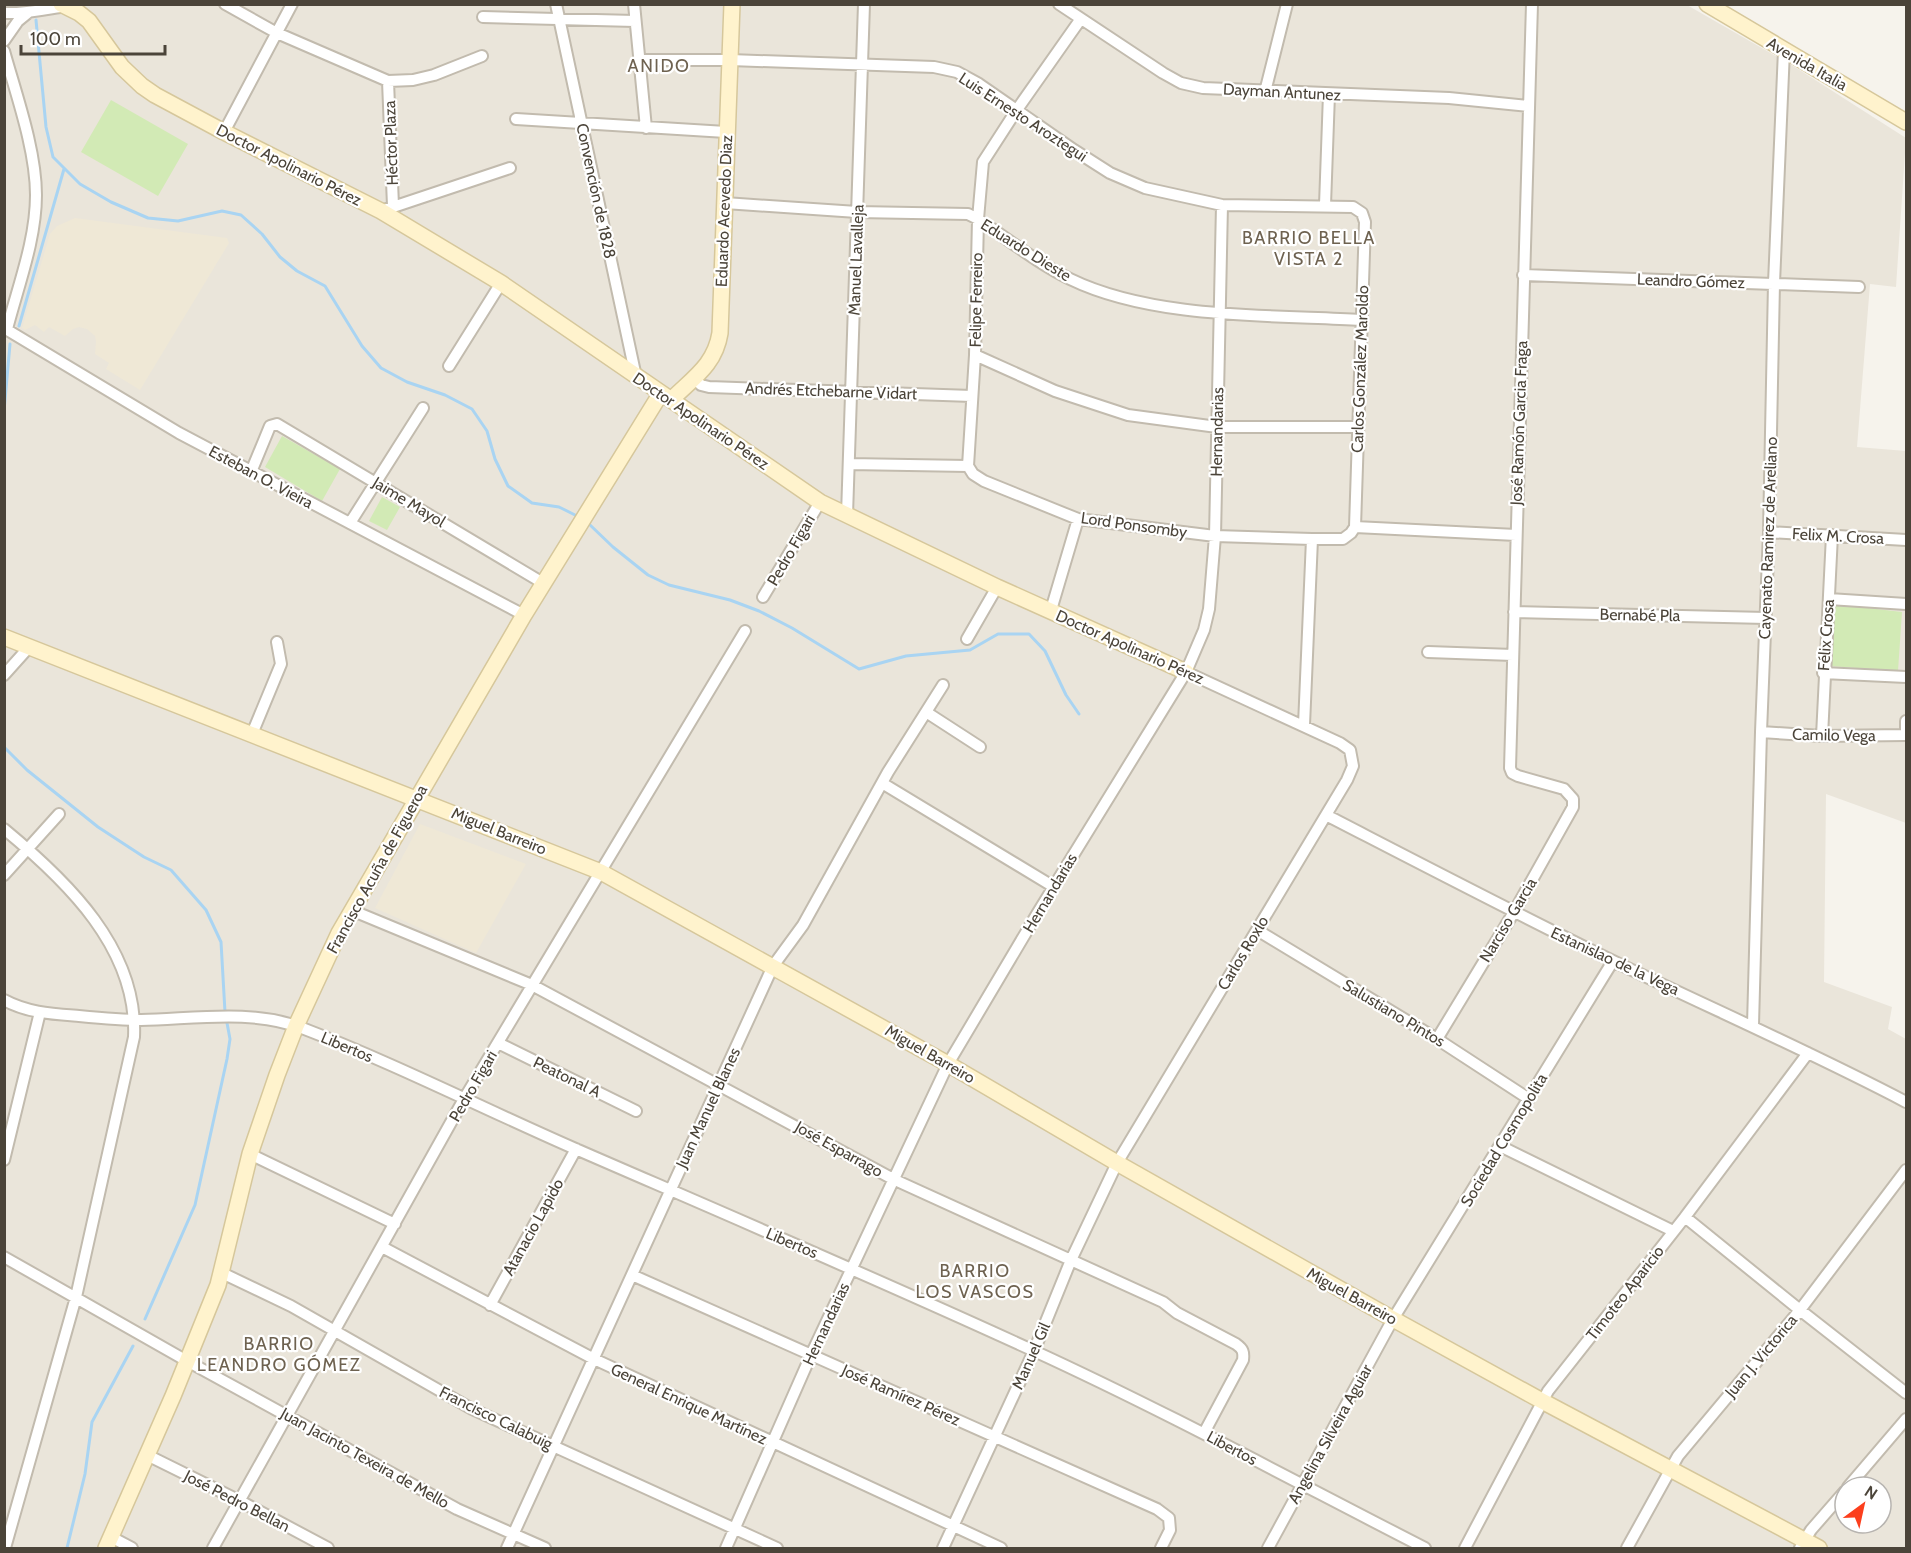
<svg xmlns="http://www.w3.org/2000/svg" width="1911" height="1553" font-family="Cabin,sans-serif">
<style>
.residential{fill:#eae5da;fill-rule:evenodd}
.education{fill:#efe8d6}
.green{fill:#d2eab5}
.lines{fill:none;stroke-linecap:round;stroke-linejoin:round}
.stream{stroke:#a9d4f2;stroke-width:3}
.street-casing{stroke:#c2bbae;stroke-width:14}
.secondary-casing{stroke:#d6c79b;stroke-width:18}
.street{stroke:#fff;stroke-width:10}
.secondary{stroke:#fff3cd;stroke-width:15}
.labels{text-anchor:middle;dominant-baseline:central;stroke-width:4.5;stroke-linejoin:round;paint-order:stroke}
.street-label{font-size:16px;fill:#4b4439;stroke:#fff}
.neighbourhood-label{font-size:18px;letter-spacing:1.5px;fill:#6e6250;stroke:#fff}
</style>
<rect width="100%" height="100%" fill="#f6f3ec"/>
<path class="residential" d="M5,5H1687L1798,69L1906,138L1896,287L1870,284L1857,447L1906,451V823L1826,794L1824,982L1892,1007L1888,1029L1906,1039V1548H5ZM1845,1487H1881V1523H1845Z"/>
<path class="education" d="M75,218L227,238L229,243L140,390L106,369L109,363L95,354L96,342L95,336L87,329L79,327L73,329L65,336L49,327L44,332L35,325L25,330L22,328L50,234L57,226Z
M420,824L526,864L476,953L375,908Z"/>
<path class="green" d="M111,100L188,144L158,196L81,152Z
M282,436L340,469L322,501L265,467Z
M382,497L400,507L387,530L369,521Z
M1834,604L1902,612L1898,671L1830,666Z"/>
<g class="lines">
<path class="stream" d="M36,20L46,127L53,157L80,184L111,202L148,218L178,221L222,211L241,215L262,234L280,257L297,271L325,286L362,346L381,368L407,382L445,395L472,409L487,431L495,459L508,486L532,503L559,507L577,516
M19,326L64,169
M4,411L10,344
M589,524L613,547L648,575L669,585L730,600L759,611L792,628L859,669L906,656L970,650L998,634H1029L1045,651L1066,695L1079,714
M4,747L27,770L98,827L144,857L171,870L206,910L221,942L225,1012
M145,1319L195,1205L227,1059L230,1039L227,1023
M67,1548L85,1474L92,1422L133,1346"/>
<g class="street-casing">
<path id="street" d="M225,4L277,33L388,81L413,80L434,75L482,56
M556,4L636,377
M634,4L646,128
M1059,4L1163,73L1181,83L1203,88L1449,98L1528,106
M4,13C25,14 46,9 66,6
M483,17L635,21
M4,41L18,21L29,12
M4,51C16,94 36,150 36,195C36,240 18,286 7,329
M639,60H730L934,67L957,72L979,84L1074,150L1110,173L1145,188L1222,205L1353,207L1362,213L1365,222L1355,527
M388,81L393,206
M1265,92L1287,4
M516,119L726,132
M224,132L292,4
M725,203L857,212L968,214L978,219C1008,239 1037,263 1070,279C1152,319 1270,315 1361,320
M1325,205L1329,94
M381,211L510,168
M1523,275L1859,287
M4,328L179,433L524,615
M975,355L1055,391L1128,415L1217,427H1357
M449,366L501,283
M694,378L701,385L709,387L972,396
M849,464L968,466
M968,466L975,355L978,219L983,162L1016,111L1080,20
M968,466L973,474L984,481L1078,519L1215,536L1312,539H1343L1351,533L1355,527
M251,472L270,426L277,424L543,583
M847,515L864,4
M350,523L423,408
M1355,527L1516,535
M1769,532L1906,540
M763,597L820,502
M1829,599L1906,604
M1051,610L1078,519
M1514,612L1766,618
M967,639L997,587
M1428,652L1513,655
M1823,673L1906,677
M4,675L30,646
M926,712L980,747
M1304,725L1312,539
M1761,732L1822,736L1906,735
M252,734L281,664L277,642
M1906,735V721
M1822,736L1832,535
M882,783L1054,887
M1326,815C1421,864 1515,913 1611,960C1710,1008 1809,1051 1906,1102
M4,829C67,881 138,949 134,1037L76,1297L5,1548
M4,875L59,814
M351,910L532,985L895,1180L1163,1302L1177,1313L1236,1344C1243,1349 1244,1352 1243,1360L1204,1433
M1257,930L1437,1039L1529,1099
M4,1000C28,1013 53,1014 79,1016C100,1018 121,1020 141,1020C194,1019 252,1009 302,1028C396,1064 486,1110 578,1150C730,1216 882,1281 1032,1350C1165,1411 1294,1481 1425,1548
M1753,1025L1761,732L1769,532L1774,283L1784,50
M1437,1039L1514,912L1573,807V799L1564,789L1518,776L1512,773L1510,768L1532,4
M498,1043L636,1111
M1500,1146L1673,1231
M250,1154L395,1224
M4,1160L40,1012
M1685,1217L1800,1310L1906,1393
M382,1247L594,1359L1001,1548
M4,1257L187,1361L457,1509L545,1548
M222,1273L291,1306L472,1409L777,1548
M632,1275L1157,1509L1169,1518L1170,1530L1161,1548
M490,1305L576,1149
M147,1455L240,1501L328,1548
M1848,1487L1906,1419
M111,1537L132,1548
M213,1548L464,1099L745,631
M507,1548L773,966L803,925L888,772L943,685
M726,1548L811,1355L948,1064L1037,914L1186,672L1204,630L1209,609L1215,536L1222,205
M943,1548L1034,1351L1071,1260L1117,1163L1347,780L1353,766L1350,750L1340,743L1186,672
M1268,1548L1393,1319L1613,961
M1465,1548L1548,1391L1685,1217L1808,1053
M1627,1548L1678,1456L1800,1310L1906,1170
M1800,1548L1811,1530L1845,1491"/>
</g>
<g class="secondary-casing">
<path id="secondary" d="M61,4L79,13L89,21L122,67L142,86L155,95L224,132L381,211L501,283L820,502L997,587L1186,672
M1707,4L1906,122
M671,400C693,378 715,365 720,333L732,4
M4,637L601,872L948,1064L1117,1163L1393,1319L1542,1401L1819,1548
M106,1548L173,1396L218,1285L250,1154L277,1075L296,1026L339,933L524,615L661,393"/>
</g>
<use href="#street" class="street"/>
<use href="#secondary" class="secondary"/>
</g>
<g class="labels">
<g class="street-label">
<text transform="translate(1807 64) rotate(30)">Avenida Italia</text>
<text transform="translate(1282 92) rotate(3)">Dayman Antunez</text>
<text transform="translate(1023 117) rotate(33)">Luis Ernesto Aroztegui</text>
<text transform="translate(391 143) rotate(-92)">Héctor Plaza</text>
<text transform="translate(289 165) rotate(27)">Doctor Apolinario Pérez</text>
<text transform="translate(596 191) rotate(78)">Convención de 1828</text>
<text transform="translate(724 211) rotate(-88)">Eduardo Acevedo Diaz</text>
<text transform="translate(1026 250) rotate(32)">Eduardo Dieste</text>
<text transform="translate(856 260) rotate(-88)">Manuel Lavalleja</text>
<text transform="translate(1691 281) rotate(2)">Leandro Gómez</text>
<text transform="translate(976 300) rotate(-89)">Felipe Ferreiro</text>
<text transform="translate(1360 369) rotate(-88)">Carlos González Maroldo</text>
<text transform="translate(831 391) rotate(2)">Andrés Etchebarne Vidart</text>
<text transform="translate(701 421) rotate(34)">Doctor Apolinario Pérez</text>
<text transform="translate(1519 423) rotate(-88)">José Ramón Garcia Fraga</text>
<text transform="translate(1217 432) rotate(-89)">Hernandarias</text>
<text transform="translate(261 477) rotate(28)">Esteban O. Vieira</text>
<text transform="translate(409 502) rotate(31)">Jaime Mayol</text>
<text transform="translate(1134 525) rotate(8)">Lord Ponsomby</text>
<text transform="translate(1838 536) rotate(3)">Felix M. Crosa</text>
<text transform="translate(1768 538) rotate(-88)">Cayenato Ramirez de Areliano</text>
<text transform="translate(791 550) rotate(-60)">Pedro Figari</text>
<text transform="translate(1640 615) rotate(1)">Bernabé Pla</text>
<text transform="translate(1826 635) rotate(-86)">Félix Crosa</text>
<text transform="translate(1130 647) rotate(24)">Doctor Apolinario Pérez</text>
<text transform="translate(1834 735) rotate(1)">Camilo Vega</text>
<text transform="translate(499 831) rotate(22)">Miguel Barreiro</text>
<text transform="translate(377 869) rotate(-61)">Francisco Acuña de Figueroa</text>
<text transform="translate(1050 893) rotate(-59)">Hernandarias</text>
<text transform="translate(1508 920) rotate(-59)">Narciso Garcia</text>
<text transform="translate(1243 953) rotate(-59)">Carlos Roxlo</text>
<text transform="translate(1615 961) rotate(25)">Estanislao de la Vega</text>
<text transform="translate(1394 1013) rotate(31)">Salustiano Pintos</text>
<text transform="translate(347 1047) rotate(23)">Libertos</text>
<text transform="translate(930 1054) rotate(30)">Miguel Barreiro</text>
<text transform="translate(567 1077) rotate(26)">Peatonal A</text>
<text transform="translate(473 1086) rotate(-60)">Pedro Figari</text>
<text transform="translate(708 1108) rotate(-65)">Juan Manuel Blanes</text>
<text transform="translate(1504 1140) rotate(-59)">Sociedad Cosmopolita</text>
<text transform="translate(839 1149) rotate(29)">José Esparrago</text>
<text transform="translate(533 1227) rotate(-61)">Atanacio Lapido</text>
<text transform="translate(792 1243) rotate(23)">Libertos</text>
<text transform="translate(1625 1293) rotate(-52)">Timoteo Aparicio</text>
<text transform="translate(1352 1296) rotate(29)">Miguel Barreiro</text>
<text transform="translate(826 1324) rotate(-65)">Hernandarias</text>
<text transform="translate(1031 1356) rotate(-66)">Manuel Gil</text>
<text transform="translate(1761 1356) rotate(-50)">Juan J. Victorica</text>
<text transform="translate(901 1395) rotate(24)">José Ramírez Pérez</text>
<text transform="translate(689 1404) rotate(25)">General Enrique Martínez</text>
<text transform="translate(496 1418) rotate(26)">Francisco Calabuig</text>
<text transform="translate(1330 1434) rotate(-61)">Angelina Silveira Aguiar</text>
<text transform="translate(1232 1448) rotate(28)">Libertos</text>
<text transform="translate(365 1458) rotate(29)">Juan Jacinto Texeira de Mello</text>
<text transform="translate(237 1501) rotate(27)">José Pedro Bellan</text>
</g>
<g class="neighbourhood-label">
<text x="659" y="66">ANIDO</text>
<text x="1309" y="238">BARRIO BELLA<tspan x="1309" dy="21">VISTA 2</tspan></text>
<text x="975" y="1271">BARRIO<tspan x="975" dy="21">LOS VASCOS</tspan></text>
<text x="279" y="1344">BARRIO<tspan x="279" dy="21">LEANDRO GÓMEZ</tspan></text>
</g>
</g>
<rect width="1911" height="1553" fill="none" stroke="#4b4439" stroke-width="12"/>
<g transform="translate(1863 1505) rotate(33)"><circle r="28" fill="#ffffff" stroke="#b7b4b0" stroke-width="1.5"/>
<path d="M0-4.5L10 22L0 15L-10 22Z" fill="#fc3f1d"/>
<text y="-9" font-size="16" font-weight="bold" text-anchor="middle" fill="#4b4439">N</text>
</g>
<path d="M21 45v9h144v-9" fill="none" stroke="#4b4439" stroke-width="3"/>
<text x="30" y="45" font-size="18" fill="#4b4439" stroke="#ffffff" stroke-width="4.5" paint-order="stroke">100 m</text>
</svg>
